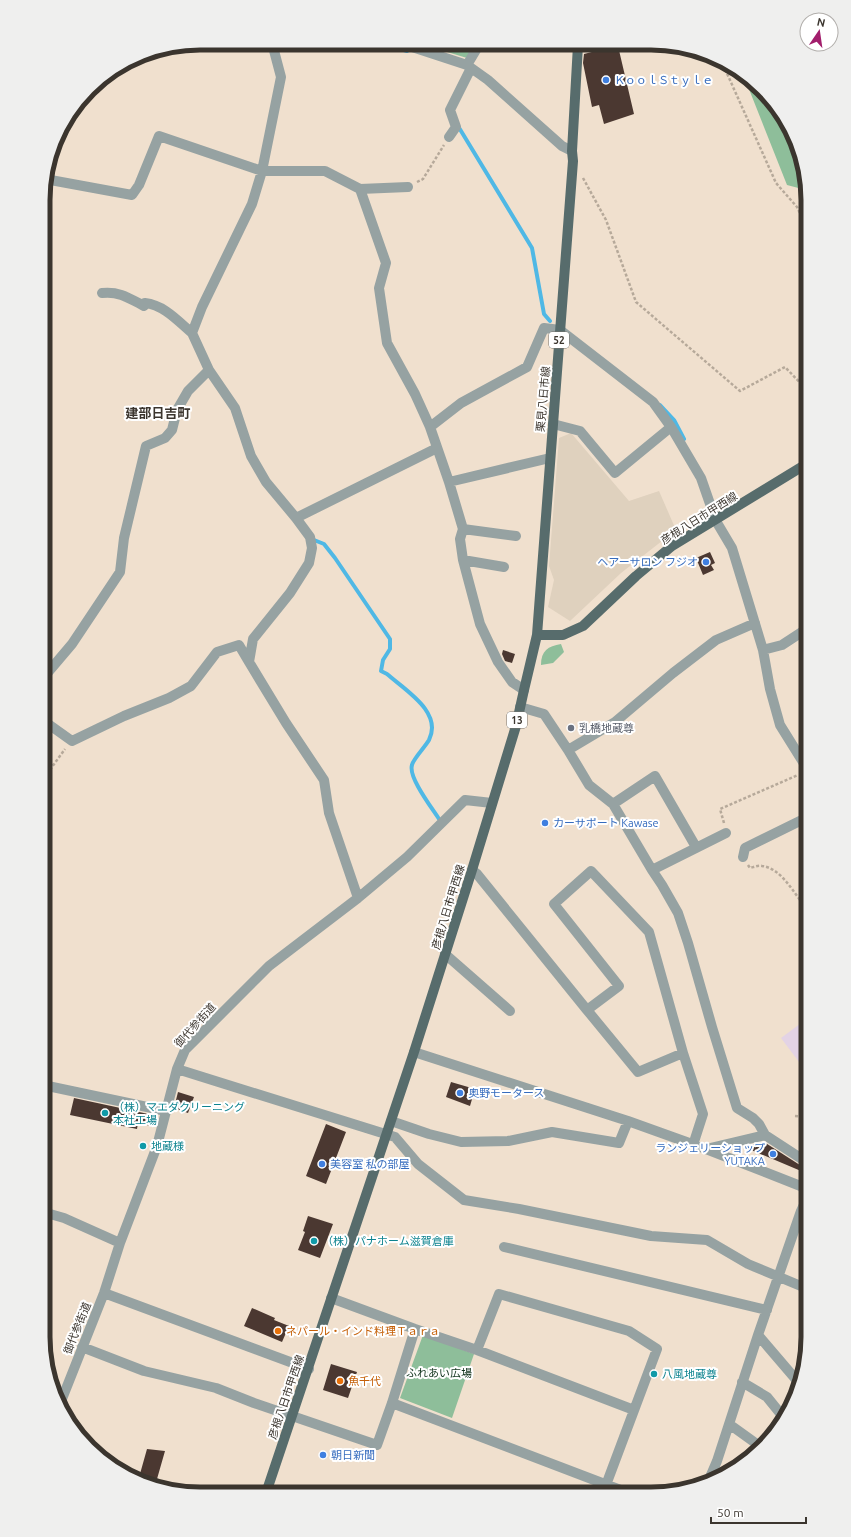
<svg xmlns="http://www.w3.org/2000/svg" width="851" height="1537" font-family="Ubuntu,'Noto Sans JP',sans-serif">
<style>
.commercial{fill:#dfd1be}
.education{fill:#e3d3e5}
.green{fill:#8ebe9a}
.lines{fill:none;stroke-linecap:round;stroke-linejoin:round}
.stream{stroke:#4fb8e5;stroke-width:4}
.building{fill:#4b3831}
.path{stroke:#b6a99a;stroke-width:2.5;stroke-dasharray:3 2;stroke-linecap:butt}
.minor{stroke:#96a2a2;stroke-width:10}
.major{stroke:#576c6c;stroke-width:10}
.shop-dot{fill:#3f7fe0;stroke:#fff;stroke-width:1.5}
.worship-dot{fill:#6b7280;stroke:#fff;stroke-width:1.5}
.culture-dot{fill:#0f9aa8;stroke:#fff;stroke-width:1.5}
.food-dot{fill:#e8710a;stroke:#fff;stroke-width:1.5}
.labels{text-anchor:middle;dominant-baseline:central;stroke-width:4;stroke-linejoin:round;paint-order:stroke}
.shield{fill:#fff;stroke:#76726d;stroke-width:1}
.shield-label{font-size:10px;font-weight:bold;fill:#3b352e}
.shop-label{font-size:11px;fill:#366cbe;stroke:#fff;text-anchor:start}
.street-label{font-size:11px;fill:#3b352e;stroke:#fff}
.worship-label{font-size:11px;fill:#5b616d;stroke:#fff;text-anchor:start}
.culture-label{font-size:11px;fill:#0d838f;stroke:#fff;text-anchor:start}
.food-label{font-size:11px;fill:#c56008;stroke:#fff;text-anchor:start}
.park-label{font-size:11px;fill:#0f321b;stroke:#fff}
.quarter-label{font-size:13px;font-weight:bold;fill:#3b352e;stroke:#fff}
.rim{fill:none;stroke:#3b352e;stroke-width:5}
</style>
<rect width="100%" height="100%" fill="#f0e0ce"/>
<path class="commercial" d="M571,433L629,501L659,491L676,530L621,573L570,621L548,607L554,580L549,566L559,438Z"/>
<path class="education" d="M808,1018V1074L781,1038Z"/>
<path class="green" d="M421,44L474,45L467,58Z
M743,74L754,82L781,113L800,149L806,190L787,185Z
M561,644L564,652L553,663L541,665C541,651 548,646 561,644Z
M423,1335L474,1354L452,1418L400,1398Z"/>
<g class="lines">
<path class="stream" d="M386,44L407,51
M458,126L532,248L544,314L550,321
M660,405L674,420L684,439
M314,540L324,544L335,558L390,639V649L383,660L381,671L387,674C405,690 443,712 429,740C425,747 413,759 412,765C408,777 432,808 439,819"/>
</g>
<path class="building" d="M615,46H618L634,114L604,124L599,105L592,107L583,63L584,54Z
M710,552L715,563L711,565L714,570L703,575L696,558Z
M503,650L515,654L512,663L505,661L502,654Z
M451,1082L475,1089L470,1106L446,1097Z
M178,1092L194,1097L188,1113L174,1108Z
M74,1098L153,1115L151,1126L138,1123L137,1129L70,1115Z
M326,1124L346,1132L326,1184L306,1176Z
M764,1142L803,1167L801,1171L744,1147Z
M308,1216L333,1224L320,1258L298,1250L305,1232L303,1231Z
M252,1308L275,1318L274,1320L289,1326L282,1342L244,1326Z
M331,1364L357,1372L348,1398L323,1390Z
M147,1449L165,1451L155,1486L138,1481Z"/>
<g class="lines">
<path class="path" d="M721,60L776,183L797,207L808,230
M583,178L606,220L636,302L740,391L785,367L808,391
M417,182L423,179L444,145
M44,778L65,749
M724,823L720,809L798,775
M748,865L750,868C754,867 758,865 762,866C781,868 793,892 804,905L808,908
M795,1116L808,1117
M726,1467L731,1470"/>
<path class="minor" d="M272,43L281,77L262,171L252,204L202,307L192,333L209,370L235,408L251,456L266,482L296,518L310,537L312,548L309,563L290,593L253,639L249,662L286,723L324,780L329,813L358,898
M197,44H218L224,43
M403,44L467,65L488,80L562,146L572,151
M467,65L479,45
M449,137L456,127L450,110L471,68
M45,179L132,195L139,185L159,136L262,171H325L360,189L386,263L379,288L387,343L415,394L430,427L449,482L463,529L460,539L463,560L480,624L498,662L512,682L524,690
M360,189L408,187
M102,293C119,291 129,298 144,306L145,303C164,305 178,321 192,333
M553,424L580,431L615,473L671,427
M430,427L461,403L527,367L544,328L560,330L653,402L671,427L701,478L716,521L732,548L763,650L770,689L780,725L808,770
M449,482L550,458
M296,518L437,448
M463,529L516,536
M463,560L504,567
M763,650L782,645L808,628
M44,677L72,644L120,572L124,538L146,446L165,438L172,430L177,410L188,391L209,370
M520,707L544,714L568,750L589,785L613,804L652,870L662,885L678,913L688,943L712,1027L737,1108L753,1118L759,1124L765,1135
M44,721L72,741L124,716L169,698L191,686L217,652L239,645L249,662
M568,750L615,722L673,673L716,640L755,623
M613,804L655,776L696,847
M743,857L745,848L808,817
M472,870L477,874L587,1010L619,986L554,904L591,871L649,932L683,1053L703,1114L693,1145
M652,870L726,833
M445,954L510,1011
M587,1010L638,1072L683,1053
M414,1052L628,1121L706,1149L808,1189
M177,1069L395,1137L418,1164L464,1200L519,1209L651,1236L707,1240L748,1264L808,1289
M43,1085L166,1111
M391,1121L429,1134L461,1142L508,1141L552,1132L619,1143L628,1121
M706,1149L765,1135L808,1163
M43,1212L64,1218L120,1243
M504,1247L767,1310
M104,1293L309,1369
M331,1298L415,1329L477,1350L634,1410
M758,1335L799,1383
M82,1347L144,1371L216,1388L254,1403L377,1445L392,1403L415,1329
M477,1350L499,1294L629,1331L657,1349L606,1485
M742,1382L767,1397L784,1418
M392,1403L631,1494
M60,1404L104,1293L120,1243L157,1146L177,1069L185,1050L269,966L358,898L407,857L465,800L492,803
M729,1424L761,1447
M708,1482L717,1461L758,1335L801,1211L808,1196"/>
<path class="major" d="M537,635H563L583,626L636,576L672,546L808,463
M266,1493L414,1052L472,870L516,726L524,690L537,635L573,161L572,151L578,45"/>
</g>
<g class="shop-dot">
<circle cx="606" cy="80" r="4"/>
<circle cx="706" cy="562" r="4"/>
<circle cx="545" cy="823" r="4"/>
<circle cx="460" cy="1093" r="4"/>
<circle cx="773" cy="1154" r="4"/>
<circle cx="322" cy="1164" r="4"/>
<circle cx="323" cy="1455" r="4"/>
</g>
<circle class="worship-dot" cx="571" cy="728" r="4"/>
<g class="culture-dot">
<circle cx="105" cy="1113" r="4"/>
<circle cx="143" cy="1146" r="4"/>
<circle cx="314" cy="1241" r="4"/>
<circle cx="654" cy="1374" r="4"/>
</g>
<g class="food-dot">
<circle cx="278" cy="1331" r="4"/>
<circle cx="340" cy="1381" r="4"/>
</g>
<g class="labels">
<g class="shield">
<rect x="549" y="332" width="20" height="16" rx="3"/>
<rect x="507" y="712" width="20" height="16" rx="3"/>
</g>
<g class="shield-label">
<text x="559" y="340">52</text>
<text x="517" y="720">13</text>
</g>
<g class="shop-label">
<text x="614" y="80">ＫｏｏｌＳｔｙｌｅ</text>
<text x="698" y="562" text-anchor="end">ヘアーサロン フジオ</text>
<text x="553" y="823">カーサポート Kawase</text>
<text x="468" y="1093">奥野モータース</text>
<text x="765" y="1148" text-anchor="end">ランジェリーショップ<tspan x="765" dy="13">YUTAKA</tspan></text>
<text x="330" y="1164">美容室 私の部屋</text>
<text x="331" y="1455">朝日新聞</text>
</g>
<g class="street-label">
<text transform="translate(543 399) rotate(-85)">栗見八日市線</text>
<text transform="translate(699 518) rotate(-32)">彦根八日市甲西線</text>
<text transform="translate(448 907) rotate(-73)">彦根八日市甲西線</text>
<text transform="translate(195 1025) rotate(-48)">御代参街道</text>
<text transform="translate(77 1328) rotate(-68)">御代参街道</text>
<text transform="translate(286 1397) rotate(-71)">彦根八日市甲西線</text>
</g>
<g class="worship-label">
<text x="579" y="728">乳橋地蔵尊</text>
</g>
<g class="culture-label">
<text x="113" y="1107">（株）マエダクリーニング<tspan x="113" dy="13">本社工場</tspan></text>
<text x="151" y="1146">地蔵様</text>
<text x="322" y="1241">（株）パナホーム滋賀倉庫</text>
<text x="662" y="1374">八風地蔵尊</text>
</g>
<g class="food-label">
<text x="286" y="1331">ネパール・インド料理Ｔａｒａ</text>
<text x="348" y="1381">魚千代</text>
</g>
<g class="park-label">
<text x="439" y="1373">ふれあい広場</text>
</g>
<g class="quarter-label">
<text x="158" y="413">建部日吉町</text>
</g>
</g>
<path d="M0 0H851V1537H0ZM200 50H651A150 150 0 0 1 801 200V1337A150 150 0 0 1 651 1487H200A150 150 0 0 1 50 1337V200A150 150 0 0 1 200 50Z" fill="#efefee" fill-rule="evenodd"/>
<path class="rim" d="M200 50H651A150 150 0 0 1 801 200V1337A150 150 0 0 1 651 1487H200A150 150 0 0 1 50 1337V200A150 150 0 0 1 200 50Z"/>
<g transform="translate(819 32) rotate(13)"><circle r="19" fill="#ffffff" stroke="#b1aeab"/>
<path d="M0-3L7 15L0 10L-7 15Z" fill="#a21e6c"/>
<text y="-6" font-size="11" font-weight="bold" text-anchor="middle" fill="#3b352e">N</text>
</g>
<path d="M711 1517v6h95v-6" fill="none" stroke="#3b352e" stroke-width="2"/>
<text x="717" y="1517" font-size="12" fill="#3b352e" stroke="#ffffff" stroke-width="3" paint-order="stroke">50 m</text>
</svg>
